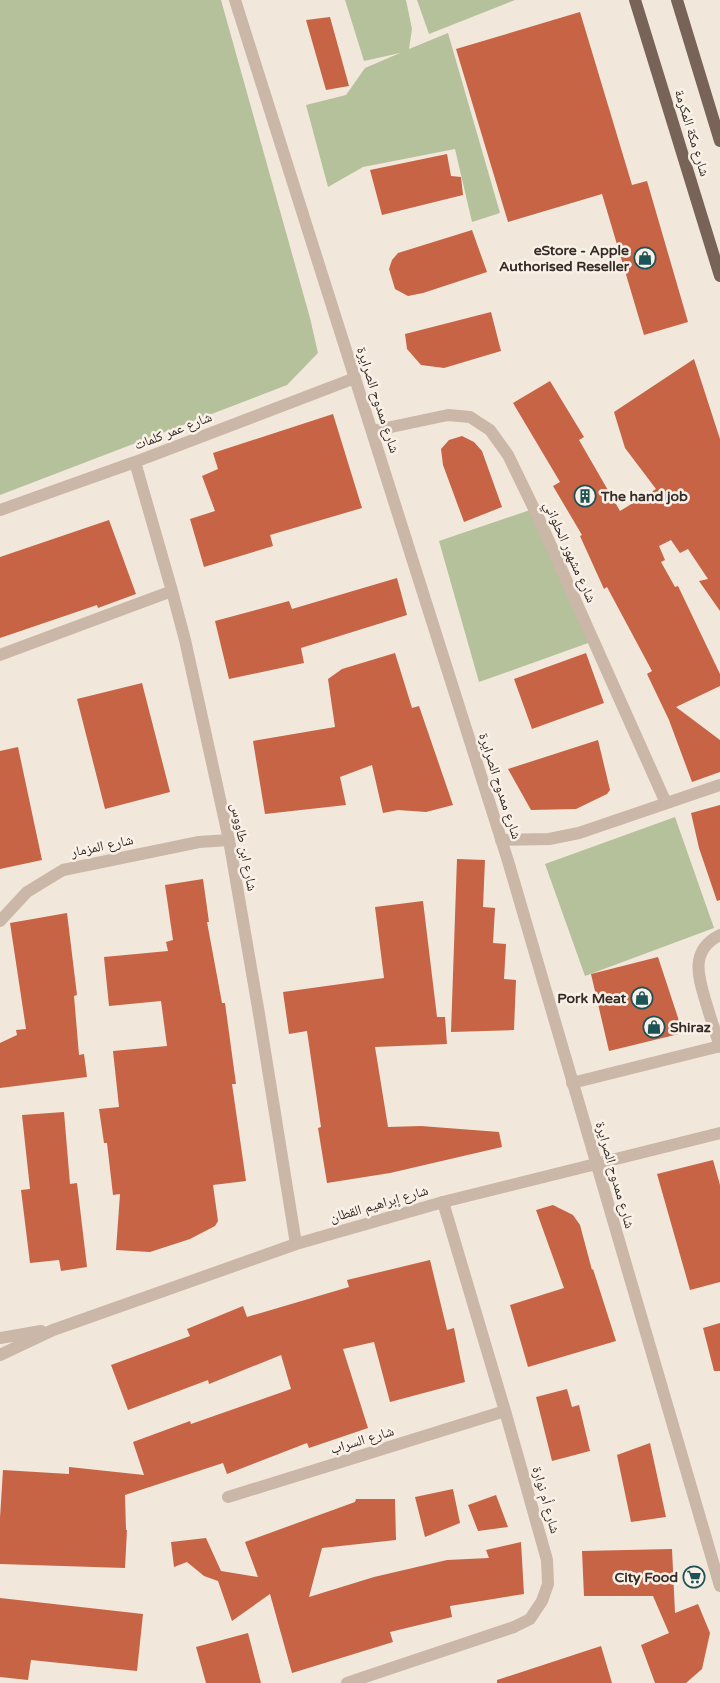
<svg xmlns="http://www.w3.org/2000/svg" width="720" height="1683" font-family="'Varela Round','Noto Naskh Arabic',sans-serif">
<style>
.green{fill:#b4c19b}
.building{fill:#c66445}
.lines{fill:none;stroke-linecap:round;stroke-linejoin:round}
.minor{stroke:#cab7a7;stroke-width:12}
.tertiary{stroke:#cab7a7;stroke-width:12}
.primary{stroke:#786358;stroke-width:12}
.labels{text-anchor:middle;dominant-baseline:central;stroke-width:5;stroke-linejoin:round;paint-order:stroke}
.street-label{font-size:14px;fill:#362c27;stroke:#f9f1e7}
.poi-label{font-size:14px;font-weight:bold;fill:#362c27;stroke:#f9f1e7;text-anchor:end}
</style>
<rect width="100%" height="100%" fill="#f2e7db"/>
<path class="green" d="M0,0H221L310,318L318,353L287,385L0,495Z
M345,0H406L412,29L409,49L448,33L500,213L472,222L455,149L363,167L328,187L306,105L346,95L365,68L400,53L364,61Z
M417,0H515L429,34Z
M533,509L591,642L479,682L439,541Z
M675,817L714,928L585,976L545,864Z"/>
<path class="building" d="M580,12L632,185L647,181L688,322L644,335L602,194L508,222L456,49Z
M330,17L349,86L326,90L306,20Z
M447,154L451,176L461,177L463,195L382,215L370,170Z
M472,230L487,272L423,293L408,296L395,289L389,269L392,260L398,253Z
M491,312L501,351L444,368L421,365L407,349L405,334Z
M694,359L720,439V611L699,581L708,579L688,549L680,553L671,540L659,546L665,560L661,562L675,587L678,586L720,674V686L676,707L720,740V772L692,782L669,720L647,674L652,671L607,587L604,589L580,536L582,535L553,486L560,482L513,403L550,381L584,437L579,440L620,511L656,489L625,448L614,412Z
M333,414L362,508L270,535L273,546L204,567L190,519L215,511L202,476L218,469L213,453Z
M462,436L474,442L482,451L502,507L464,522L443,465L441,449L449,440Z
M109,520L136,594L98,608L97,605L0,638V557Z
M397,578L407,615L301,648L304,663L229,679L215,621L289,601L292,609Z
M395,653L412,708L419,706L453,805L426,812L398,810L383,813L372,765L340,777L346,805L265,814L253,741L335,727L328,679L342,669Z
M586,653L604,703L532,729L514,679Z
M142,683L170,792L105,809L77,699Z
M598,740L610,790L607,794L576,809L531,810L508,769Z
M18,747L42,860L0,869V751Z
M720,805V900L717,901L699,848L691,813Z
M457,859L485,860L483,907L495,908L493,943L506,944L504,979L516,980L514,1030L451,1032Z
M203,879L209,922H207L222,1003H225L236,1084H232L246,1181L213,1185L218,1221L215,1226L190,1239L150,1252L116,1250L120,1194L113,1195L107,1143H104L99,1109L119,1107L113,1051L167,1046L161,1001L109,1006L104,957L168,951L166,942L173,940L165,885Z
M423,901L437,1017H445L447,1044L375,1047L388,1127L421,1126L499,1132L502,1147L390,1173L327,1183L318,1128L321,1127L307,1031L289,1034L283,992L384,978L375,907Z
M67,913L77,995L74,996L79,1055L84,1054L87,1077L0,1088V1043L17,1035L16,1030L26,1029L10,923Z
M658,957L683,1033L609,1051L591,974Z
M64,1112L70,1184L77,1183L87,1267L61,1271L59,1260L30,1263L21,1190L30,1189L22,1115Z
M713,1160L720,1185V1282L690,1290L657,1174Z
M553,1205L573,1215L580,1225L592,1270L593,1269L616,1341L528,1367L510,1305L564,1288L536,1210Z
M430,1260L447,1330L454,1328L465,1382L390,1402L374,1342L343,1349L368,1428L309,1448L307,1443L227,1474L223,1463L125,1495L126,1530H127L125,1568L0,1564V1518L3,1470L69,1474V1467L144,1475L133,1442L190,1421L191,1424L291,1389L281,1355L209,1384L208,1380L128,1410L111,1365L190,1336L187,1329L243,1306L247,1317L349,1287L347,1280Z
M720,1323V1371H714L703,1328Z
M567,1389L572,1407L579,1405L590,1451L552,1461L536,1397Z
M650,1443L666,1517L631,1522L617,1455Z
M453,1489L460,1523L425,1537L415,1497Z
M496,1495L508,1527L478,1531L468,1505Z
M356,1499H395L396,1540L322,1548L309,1597L374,1577L447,1560L489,1558L486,1550L521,1542L524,1594L450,1606L452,1617L390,1632L393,1642L292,1673L270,1594L232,1621L218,1581L204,1576L187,1562L174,1567L171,1542L206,1538L221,1571L258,1577L245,1542L355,1502Z
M672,1549L675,1613L698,1604L710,1633L702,1669L686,1683H655L641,1645L669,1633L653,1596H584L582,1551Z
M0,1598L143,1614L137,1671L31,1660L28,1680L0,1677Z
M248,1633L261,1683H206L196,1647Z
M601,1646L612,1683H497V1680Z"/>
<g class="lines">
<path class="minor" d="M372,431L448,415L470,417L490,430L508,455L539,519L666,803
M135,462L172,591L185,640L229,840L259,1014L296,1244
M0,510L135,462L355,378
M0,655L172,591
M501,840L549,839L579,833L720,785
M0,921L27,892L63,870L199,842L229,840
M720,935C688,951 699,979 707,1006C711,1020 716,1033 720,1047
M572,1083L720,1046
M228,1497L505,1411
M347,1683L514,1627L530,1619L542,1601L548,1584L547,1560L505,1411L443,1202"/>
<path class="tertiary" d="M235,0L508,861L720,1586
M0,1338L41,1331
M0,1355L53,1330L296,1244L443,1202L720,1133"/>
<path class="primary" d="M635,0L720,276
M677,0L720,141"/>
</g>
<defs>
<g id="shop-ring" transform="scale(1.125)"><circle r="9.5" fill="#f9f1e7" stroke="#1d5357" stroke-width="1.5"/><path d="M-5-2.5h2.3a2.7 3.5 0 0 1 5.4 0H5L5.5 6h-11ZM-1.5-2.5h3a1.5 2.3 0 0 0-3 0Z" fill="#1d5357"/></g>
<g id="building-ring" transform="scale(1.125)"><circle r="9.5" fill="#f9f1e7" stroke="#1d5357" stroke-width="1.5"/><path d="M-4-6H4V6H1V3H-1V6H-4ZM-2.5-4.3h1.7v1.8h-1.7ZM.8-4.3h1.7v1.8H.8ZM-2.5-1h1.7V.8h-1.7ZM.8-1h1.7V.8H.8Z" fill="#1d5357"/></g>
<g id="supermarket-ring" transform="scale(1.125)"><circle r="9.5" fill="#f9f1e7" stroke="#1d5357" stroke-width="1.5"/><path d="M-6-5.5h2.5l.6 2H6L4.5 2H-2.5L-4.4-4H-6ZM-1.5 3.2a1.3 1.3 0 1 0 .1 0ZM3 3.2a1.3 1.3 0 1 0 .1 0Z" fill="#1d5357"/></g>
</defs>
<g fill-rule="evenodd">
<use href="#shop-ring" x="645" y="258"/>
<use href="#building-ring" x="585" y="496"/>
<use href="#shop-ring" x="642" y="998"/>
<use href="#shop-ring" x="654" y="1027"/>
<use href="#supermarket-ring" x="694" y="1577"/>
</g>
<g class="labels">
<g class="street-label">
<text transform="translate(692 133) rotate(73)">شارع مكة المكرمة</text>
<text transform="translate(378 400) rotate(72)">شارع ممدوح الصرايرة</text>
<text transform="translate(173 431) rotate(-21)">شارع عمر كلمات</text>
<text transform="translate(570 552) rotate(66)">شارع مشهور الحلواني</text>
<text transform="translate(500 786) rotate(72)">شارع ممدوح الصرايرة</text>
<text transform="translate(102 846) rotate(-12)">شارع المزمار</text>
<text transform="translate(244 847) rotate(79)">شارع ابن طاووس</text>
<text transform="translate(615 1175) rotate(74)">شارع ممدوح الصرايرة</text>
<text transform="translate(379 1204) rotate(-16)">شارع إبراهيم القطان</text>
<text transform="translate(362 1440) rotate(-17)">شارع السراب</text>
<text transform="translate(546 1500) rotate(74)">شارع أم نوارة</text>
</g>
<g class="poi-label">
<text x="629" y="250">eStore - Apple<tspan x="629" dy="16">Authorised Reseller</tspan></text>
<text x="601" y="496" text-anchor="start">The hand job</text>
<text x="626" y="998">Pork Meat</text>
<text x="670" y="1027" text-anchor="start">Shiraz</text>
<text x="678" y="1577">City Food</text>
</g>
</g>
</svg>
